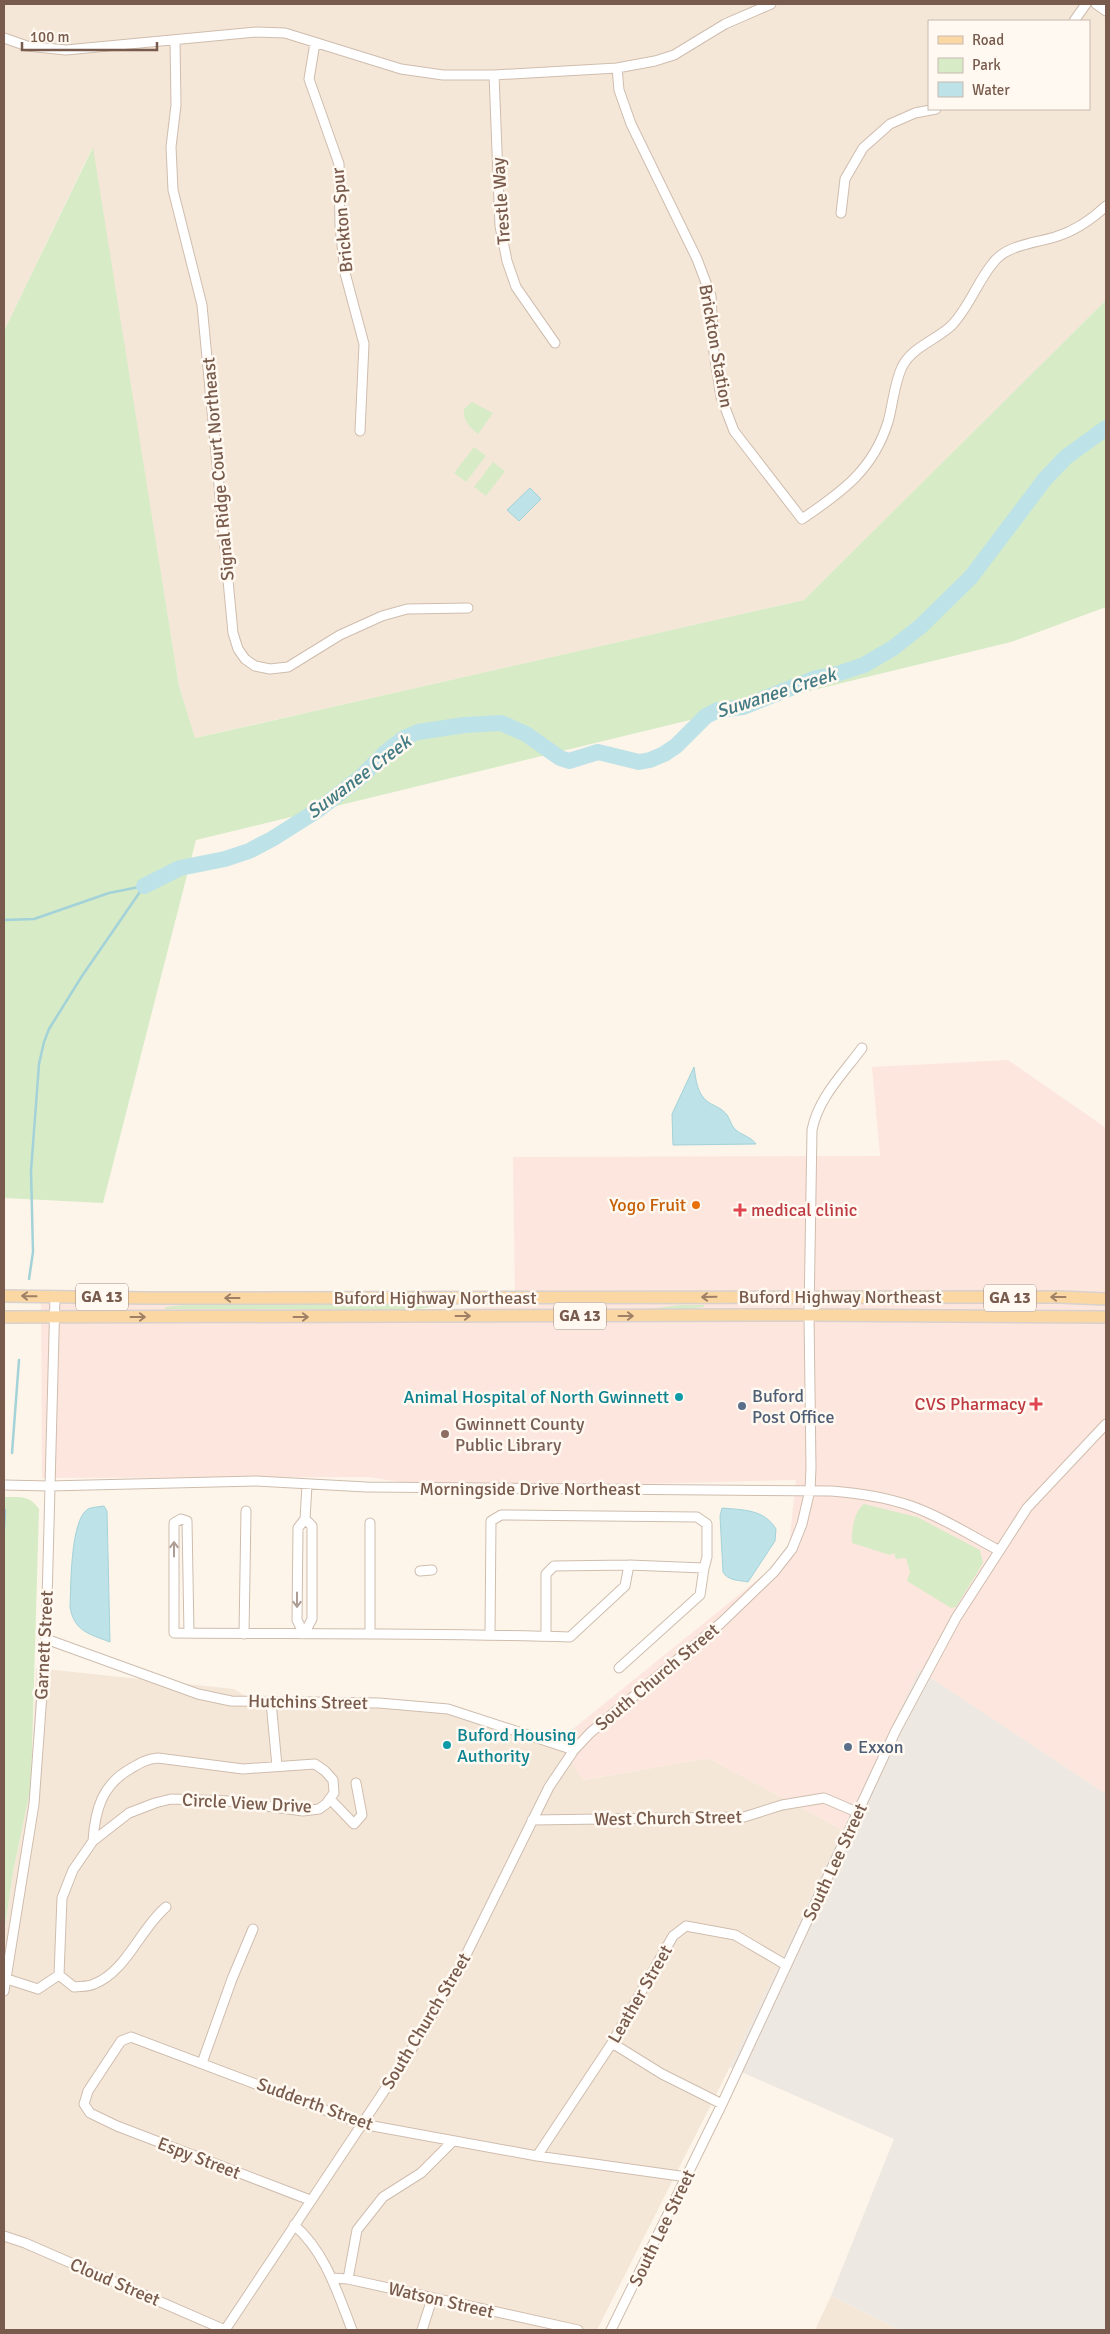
<svg xmlns="http://www.w3.org/2000/svg" width="1110" height="2334" font-family="Signika,sans-serif">
<style>
.residential{fill:#f5e7d8;fill-rule:evenodd}
.commercial{fill:#fde6de}
.industrial{fill:#eee8e2}
.green{fill:#d7ebc7}
.water{fill:#bde2e7;stroke:#a3d2d9}
.lines{fill:none;stroke-linecap:round;stroke-linejoin:round}
.stream{stroke:#a3d2d9;stroke-width:2.5}
.river{stroke:#bde2e7;stroke-width:16}
.minor-casing{stroke:#cfbdae;stroke-width:11}
.major-casing{stroke:#d9d1cd;stroke-width:14}
.minor{stroke:#fff;stroke-width:9}
.major{stroke:#fbd8a3;stroke-width:11}
.oneway{stroke:#9f8066}
.oneway2{stroke:#ae9d94}
.food-dot{fill:#e8710a;stroke:#fff9f1;stroke-width:2}
.health-dot{fill:#e0444e;stroke:#fff9f1;stroke-width:2}
.culture-dot{fill:#0f9aa8;stroke:#fff9f1;stroke-width:2}
.service-dot{fill:#5c6f8a;stroke:#fff9f1;stroke-width:2}
.education-dot{fill:#8d6e63;stroke:#fff9f1;stroke-width:2}
.labels{text-anchor:middle;dominant-baseline:central;stroke-width:5;stroke-linejoin:round;paint-order:stroke}
.shield{fill:#fff9f1;stroke:#a08a7e;stroke-width:1}
.shield-label{font-size:16px;font-weight:bold;fill:#785b4c}
.street-label{font-size:18px;fill:#785b4c;stroke:#fff9f1}
.food-label{font-size:18px;fill:#c56008;stroke:#fff9f1;text-anchor:end}
.health-label{font-size:18px;fill:#be3a42;stroke:#fff9f1;text-anchor:start}
.service-label{font-size:18px;fill:#4e5e75;stroke:#fff9f1;text-anchor:start}
.culture-label{font-size:18px;fill:#0d838f;stroke:#fff9f1;text-anchor:end}
.education-label{font-size:18px;fill:#785e54;stroke:#fff9f1;text-anchor:start}
.water-label{font-size:19px;font-style:italic;fill:#437b84;stroke:#fff9f1}
</style>
<rect width="100%" height="100%" fill="#fdf5ea"/>
<path class="residential" d="M4,4H1106V300L804,600L194,738L179,686L92,148L4,331ZM929,21H1089V109H929Z
M36,1668L234,1689L251,1700L423,1705L558,1741L584,1780L708,1758L843,1830L730,2067L597,2330H4V1934L13,1872L31,1786Z
M831,2296L899,2330H815Z"/>
<path class="commercial" d="M1008,1060L1106,1128V1794L920,1671L843,1830L708,1758L583,1780L558,1741L788,1555L796,1480L446,1489L368,1477L42,1478L41,1299L423,1310L515,1306L513,1157L880,1156L872,1067Z"/>
<path class="industrial" d="M919,1670L1106,1794V2330H899L831,2296L894,2139L730,2067Z"/>
<path class="green" d="M93,147L179,686L195,738L804,600L1106,300V607L1011,642L196,840L103,1203L4,1198V331Z
M472,402L493,413L478,434C470,428 462,419 464,409Z
M474,447L486,456L466,482L454,473Z
M493,462L505,471L486,496L474,487Z
M267,1303L437,1304V1306L412,1310L165,1309V1307L193,1304Z
M679,1305H704V1307L670,1311H651V1309Z
M4,1497C20,1497 30,1495 39,1509L31,1786L13,1872L4,1934Z
M864,1504L917,1517L980,1550L983,1563L956,1607L951,1608L907,1581L910,1572L906,1558L896,1559L894,1553L890,1555L852,1543C851,1532 854,1511 864,1504Z"/>
<path class="water" d="M530,488L541,499L519,521L507,510Z
M694,1067C696,1080 697,1094 708,1102C714,1106 722,1108 727,1115C731,1121 731,1126 737,1131C744,1136 751,1137 756,1144L673,1145L672,1114Z
M104,1506L107,1511L110,1642C89,1634 74,1631 70,1607C71,1587 70,1520 88,1509C92,1507 99,1507 104,1506Z
M722,1508C743,1510 764,1509 776,1529L775,1541L748,1582C739,1580 728,1581 723,1572L720,1516Z"/>
<g class="lines">
<path class="stream" d="M4,920L34,919L109,893L144,886
M29,1279L33,1252L31,1171L39,1064L44,1042L49,1029L82,976L144,886
M12,1453L19,1360
M4,1529L5,1510"/>
<path class="river" d="M144,886L180,868L225,859L249,851L272,839L318,810L361,777L386,752L404,738L418,732L465,725L501,723L526,734L560,758L569,761L598,752L639,762L650,760L664,754L676,746L706,716L718,710L743,707L816,678L837,674L864,665L893,648L921,626L971,577L1045,479L1066,457L1106,428"/>
<g class="minor-casing">
<path id="minor" d="M1096,4L1106,11
M1074,21L1086,4
M4,38L27,46L66,50L256,32L285,33L401,69L443,75H494L617,68L655,61L674,55L725,24L771,4
M175,40L176,105L171,147L173,190L202,305L233,633L238,649L245,659L255,666L270,669L288,667L340,635L382,616L407,609L468,608
M315,43L309,79L339,164L340,226L345,273L364,344L360,431
M617,68L619,90L631,124L697,259L711,296L714,353L721,397L734,431L802,519C842,492 873,470 888,422C893,404 894,384 902,367C912,347 936,340 951,326C969,308 977,282 993,263C1006,245 1035,243 1055,237C1075,231 1091,220 1106,206
M494,75L500,226L507,261L516,287L555,343
M841,213L845,179L863,148L890,124L915,113L936,109
M4,1485L49,1486L256,1481L366,1487L831,1491C858,1493 885,1497 911,1506C942,1517 970,1535 998,1550
M305,1519L312,1526V1619L304,1634L297,1620L298,1528L305,1519L307,1485
M370,1523V1633
M420,1571L432,1570
M189,1633L187,1521L181,1519L174,1523V1633C306,1634 438,1633 570,1637L625,1586L629,1565L704,1568L700,1595L619,1668
M244,1634L246,1511
M490,1634L491,1521L501,1515L697,1517L707,1524V1557L704,1568
M546,1636V1574L554,1566L629,1565
M46,1639L198,1694L231,1701L379,1703L448,1709L574,1750
M271,1702L277,1766
M158,1758L243,1769L315,1764L325,1771L333,1780L334,1793L326,1804L319,1809L303,1811L228,1801L171,1799L155,1803L129,1813L93,1841C95,1810 102,1785 130,1769C140,1763 146,1759 158,1758Z
M330,1799L354,1824L362,1815L356,1783
M532,1820L744,1817L782,1805L824,1798L859,1813
M59,1975L62,1898L73,1870L93,1841
M7,1979L38,1989L59,1975L74,1987C80,1986 88,1987 94,1984C126,1972 140,1929 166,1907
M4,1991L34,1804L46,1639L55,1296
M612,2043L662,2074L722,2104
M202,2063L232,1979L253,1929
M537,2156L612,2043L673,1936L686,1926L735,1935L786,1965
M310,2200L117,2126L90,2113L84,2104L88,2091L121,2041L131,2037L362,2124L537,2156L687,2177
M294,2225C325,2251 338,2294 352,2330
M4,2236L25,2243L225,2330
M332,2278L348,2279L578,2330
M348,2279L357,2230L383,2197L421,2173L452,2142
M225,2330L410,2052L459,1969L549,1787L574,1750L590,1733L721,1623L774,1572L792,1549L802,1524L810,1490L811,1468L809,1315L812,1130C818,1098 843,1074 862,1048
M422,2330L432,2299
M611,2330L722,2104L896,1730L956,1618L1027,1508L1106,1424"/>
</g>
<g class="major-casing">
<path id="major" d="M4,1296L148,1298L1059,1297L1106,1299
M4,1317L809,1315L1106,1317"/>
</g>
<use href="#minor" class="minor"/>
<use href="#major" class="major"/>
</g>
<defs><path id="oneway-shaft" d="M-6 0H5M1.5-3L5.5 0L1.5 3" fill="none" stroke-width="1.6" stroke-linecap="round" stroke-linejoin="round" transform="scale(1.25)"/></defs>
<g class="oneway">
<use href="#oneway-shaft" transform="translate(29 1296) rotate(-179)"/>
<use href="#oneway-shaft" transform="translate(709 1297) rotate(179)"/>
<use href="#oneway-shaft" transform="translate(1058 1297) rotate(-180)"/>
<use href="#oneway-shaft" transform="translate(232 1298) rotate(-180)"/>
<use href="#oneway-shaft" transform="translate(463 1316)"/>
<use href="#oneway-shaft" transform="translate(626 1316)"/>
<use href="#oneway-shaft" transform="translate(138 1317)"/>
<use href="#oneway-shaft" transform="translate(301 1317)"/>
</g>
<g class="oneway2">
<use href="#oneway-shaft" transform="translate(174 1549) rotate(-90)"/>
<use href="#oneway-shaft" transform="translate(297 1600) rotate(90)"/>
</g>
<circle class="food-dot" cx="696" cy="1205" r="5"/>
<g class="health-dot">
<path d="M737.5 1202.5h5v5h5v5h-5v5h-5v-5h-5v-5h5z"/>
<path d="M1033.5 1396.5h5v5h5v5h-5v5h-5v-5h-5v-5h5z"/>
</g>
<g class="culture-dot">
<circle cx="679" cy="1397" r="5"/>
<circle cx="447" cy="1745" r="5"/>
</g>
<g class="service-dot">
<circle cx="742" cy="1406" r="5"/>
<circle cx="848" cy="1747" r="5"/>
</g>
<circle class="education-dot" cx="445" cy="1434" r="5"/>
<g class="labels">
<g class="shield">
<rect x="76" y="1283.5" width="52" height="27" rx="4"/>
<rect x="984" y="1284.5" width="52" height="27" rx="4"/>
<rect x="554" y="1302.5" width="52" height="27" rx="4"/>
</g>
<g class="shield-label">
<text x="102" y="1297">GA 13</text>
<text x="1010" y="1298">GA 13</text>
<text x="580" y="1316">GA 13</text>
</g>
<g class="street-label">
<text transform="translate(501 201) rotate(-94)">Trestle Way</text>
<text transform="translate(342 220) rotate(-95)">Brickton Spur</text>
<text transform="translate(716 346) rotate(80)">Brickton Station</text>
<text transform="translate(218 469) rotate(-95)">Signal Ridge Court Northeast</text>
<text x="840" y="1297">Buford Highway Northeast</text>
<text x="435" y="1298">Buford Highway Northeast</text>
<text x="530" y="1489">Morningside Drive Northeast</text>
<text transform="translate(44 1645) rotate(-87)">Garnett Street</text>
<text transform="translate(657 1677) rotate(-40)">South Church Street</text>
<text transform="translate(308 1702) rotate(1)">Hutchins Street</text>
<text transform="translate(247 1803) rotate(3)">Circle View Drive</text>
<text transform="translate(668 1818) rotate(-1)">West Church Street</text>
<text transform="translate(835 1862) rotate(-65)">South Lee Street</text>
<text transform="translate(640 1994) rotate(-60)">Leather Street</text>
<text transform="translate(426 2021) rotate(-59)">South Church Street</text>
<text transform="translate(315 2104) rotate(20)">Sudderth Street</text>
<text transform="translate(199 2158) rotate(21)">Espy Street</text>
<text transform="translate(662 2228) rotate(-64)">South Lee Street</text>
<text transform="translate(115 2282) rotate(23)">Cloud Street</text>
<text transform="translate(441 2300) rotate(13)">Watson Street</text>
</g>
<g class="food-label">
<text x="686" y="1205">Yogo Fruit</text>
</g>
<g class="health-label">
<text x="751" y="1210">medical clinic</text>
<text x="1026" y="1404" text-anchor="end">CVS Pharmacy</text>
</g>
<g class="service-label">
<text x="752" y="1396">Buford<tspan x="752" dy="21">Post Office</tspan></text>
<text x="858" y="1747">Exxon</text>
</g>
<g class="culture-label">
<text x="669" y="1397">Animal Hospital of North Gwinnett</text>
<text x="457" y="1735" text-anchor="start">Buford Housing<tspan x="457" dy="21">Authority</tspan></text>
</g>
<g class="education-label">
<text x="455" y="1424">Gwinnett County<tspan x="455" dy="21">Public Library</tspan></text>
</g>
<g class="water-label">
<text transform="translate(776 693) rotate(-18)">Suwanee Creek</text>
<text transform="translate(359 777) rotate(-37)">Suwanee Creek</text>
</g>
</g>
<rect width="1110" height="2334" fill="none" stroke="#785b4c" stroke-width="10"/>
<rect x="928" y="20" width="162" height="90" fill="#fff9f1" stroke="#c9baaf"/>
<rect x="938" y="36" width="25" height="8" fill="#fbd8a3" stroke="#c9baaf"/>
<text x="972" y="45" font-size="15" fill="#785b4c">Road</text>
<rect x="938" y="58" width="25" height="15" fill="#d7ebc7" stroke="#c9baaf"/>
<text x="972" y="70" font-size="15" fill="#785b4c">Park</text>
<rect x="938" y="82" width="25" height="15" fill="#bde2e7" stroke="#c9baaf"/>
<text x="972" y="95" font-size="15" fill="#785b4c">Water</text>
<path d="M22 42v8h135v-8" fill="none" stroke="#785b4c" stroke-width="2.5"/>
<text x="30" y="42" font-size="15" fill="#785b4c" stroke="#fff9f1" stroke-width="4" paint-order="stroke">100 m</text>
</svg>
